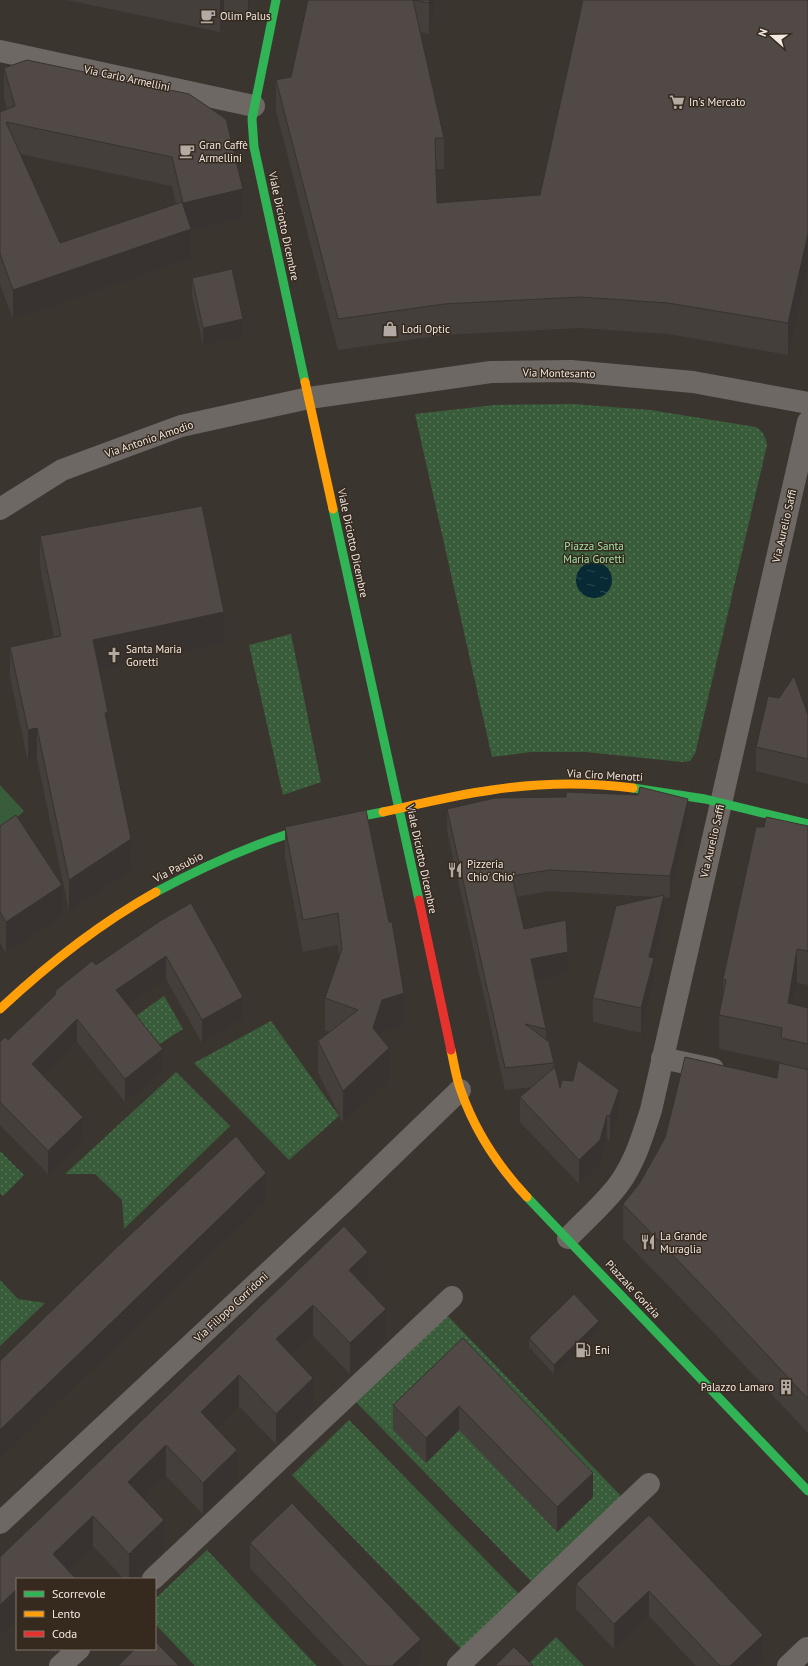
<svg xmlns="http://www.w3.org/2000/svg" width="808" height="1666" font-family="'PT Sans',sans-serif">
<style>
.green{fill:url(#green-dots)}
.pitch{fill:#395d3a}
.water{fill:url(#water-ripples)}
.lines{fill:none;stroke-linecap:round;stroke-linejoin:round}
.street{stroke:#6d6864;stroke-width:22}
.fast{stroke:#30b455;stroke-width:9}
.slow{stroke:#ff9f0a;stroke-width:9}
.jam{stroke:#e5322d;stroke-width:9}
.wall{fill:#453f3b;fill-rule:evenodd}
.shaded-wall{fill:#383330}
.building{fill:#504945;stroke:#383330}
.labels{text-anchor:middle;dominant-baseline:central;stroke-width:3;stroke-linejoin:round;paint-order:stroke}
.poi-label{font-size:11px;fill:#f2e9e2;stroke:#362a1f;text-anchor:start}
.street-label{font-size:11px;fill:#f2e9e2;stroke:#362a1f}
.park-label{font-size:11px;fill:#a1e3a4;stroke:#362a1f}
</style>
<defs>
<pattern id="green-dots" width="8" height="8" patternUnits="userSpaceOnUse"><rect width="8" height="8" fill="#395d3a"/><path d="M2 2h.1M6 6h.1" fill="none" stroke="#567456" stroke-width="1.8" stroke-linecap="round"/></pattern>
<pattern id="water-ripples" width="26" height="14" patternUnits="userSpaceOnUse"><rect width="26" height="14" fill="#072a34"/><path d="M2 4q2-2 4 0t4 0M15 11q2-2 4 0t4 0" fill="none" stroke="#2c4951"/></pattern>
</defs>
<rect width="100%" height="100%" fill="#3b352f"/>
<path class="green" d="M573,404L650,410L756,427C763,432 766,437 767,445L695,754L690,761L682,762L586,752H531L492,757L415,414L495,405Z
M291,634L321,782L283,795L249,645Z
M164,996L183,1029L158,1045L136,1016Z
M271,1021L339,1116L289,1160L194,1063Z
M176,1072L230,1126L124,1229L122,1200L95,1174H65Z
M0,1151L24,1175L3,1196L0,1193Z
M0,1280L18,1299L45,1303L0,1346Z
M444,1312L623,1498L534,1584L354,1400Z
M349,1420L520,1595L463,1651L292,1475Z
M207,1550L317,1666H195L155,1624V1599Z
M556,1637L584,1666H526Z"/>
<path class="pitch" d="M0,785L24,811L0,833Z"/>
<path class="water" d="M576 580a18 18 0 1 1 36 0a18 18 0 1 1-36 0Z"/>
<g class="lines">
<path class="street" d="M0,51L254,106
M0,509L62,470L181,426L309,398L491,372L571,371L693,382L808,403
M662,1058L713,1069
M568,1238C585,1220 605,1203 619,1184C635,1162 643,1135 651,1110L808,422
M0,1523L349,1197L460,1090
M153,1579L452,1297
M60,1666L79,1649
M458,1666L649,1484
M788,1666L807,1648"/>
<path class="fast" d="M276,0L252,119L254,147L305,382
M333,509L419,900
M633,788L705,799L808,824
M156,892C199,869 244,848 291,833C321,824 352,818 383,812
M527,1197L808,1491"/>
<path class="slow" d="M305,382L333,509
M383,812C419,804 455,795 492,790C538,783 586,782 633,788
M0,1009C48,964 99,924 156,892
M451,1050C454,1063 456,1078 461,1091C475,1131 498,1166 527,1197"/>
<path class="jam" d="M419,900L451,1050"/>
</g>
<path class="wall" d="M67,0H251L248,18L224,13L220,32Z
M308,0H435V6L429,34L420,32L444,138V169H436L437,203L540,195L808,0L788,355L668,334L580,328L444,335L338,350L276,111V80L291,77Z
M4,68L189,94L243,218L191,231V259L13,319L0,284V112L7,109L4,98ZM20,154L172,186L176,204L60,243Z
M192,278L243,337L203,345L192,295Z
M40,536L224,643L99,670L131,870L69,911L37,759L28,761L10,677V647L54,637L40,567Z
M808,715V784L756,771V747Z
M447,809L688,821L670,898L664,897V920L654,962V983L641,1033L593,1022V998L657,897L549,891L517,897L524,929L568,973L536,980L546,1029V1040L554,1063V1068L560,1088L619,1115L610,1140L607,1139L600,1165L579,1184L520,1122V1097L532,1087L505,1090L447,831Z
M366,810L404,1025L382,1032L380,1037L389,1080L343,1123L318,1073V1041L330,1032L325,1030V998L339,957L338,945L303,952L285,858V827Z
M0,826L62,916L6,953L0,943Z
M808,826V985L797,983L794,1004L808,1008V1433L716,1335L623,1239V1204L777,1078L781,1062L719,1049V1015L723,996V979L764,827Z
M160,921L243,1019L202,1043L166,979L128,1005L163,1072L125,1102L77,1042L43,1076L83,1140L48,1174L0,1125V1042L8,1040L55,995V991L96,965Z
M344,1226L368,1282L364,1286L386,1339L350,1374L313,1336L292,1356L313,1409L276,1444L239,1406L216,1428L237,1481L203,1514L166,1476L143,1498L164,1551L135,1579H124L93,1546L17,1579V1620L0,1636V1557Z
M599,1330L554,1374L529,1347V1338Z
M463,1338L593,1497L557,1532L459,1430L426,1463L393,1430V1405Z
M649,1515L763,1660L756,1666H696L649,1616L614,1649L576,1609V1584Z
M250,1543L421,1663L418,1666H344L250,1568Z
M52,1649H60L56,1653Z"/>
<path class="shaded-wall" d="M220,0H224V13L220,32Z
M248,0H251L248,18Z
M429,0H435V6L429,34Z
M243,189V218L191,231V259L13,319V290L183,232V203Z
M808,234V266L788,355V323Z
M243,319V337L203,345V328Z
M224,612V643L93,671V640Z
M108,712V743L105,713Z
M37,728V759L28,761V730Z
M688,799V821L670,898V876Z
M131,839V870L69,911V880Z
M62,885V916L6,953V922Z
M664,895V920L654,962V983L641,1033V1008L649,957Z
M797,949V983L788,1037V1003Z
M568,952V973L531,981V959Z
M166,956V979L116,1013V990Z
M404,993V1025L382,1032L373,1060V1028L382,1000Z
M243,997V1019L202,1043V1020Z
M77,1019V1042L32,1087V1064Z
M389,1048V1080L343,1123V1091Z
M163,1049V1072L125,1102V1079Z
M619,1090V1115L610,1140V1116Z
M607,1115V1139L600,1165L579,1184V1160Z
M83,1117V1140L48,1174V1151Z
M266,1173V1201L0,1458V1430Z
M368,1252V1282L349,1301V1270Z
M313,1305V1336L276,1370V1339Z
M386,1309V1339L350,1374V1343Z
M599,1321V1330L554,1374V1365Z
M239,1375V1406L201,1443V1412Z
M313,1378V1409L276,1444V1414Z
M459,1406V1430L426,1463V1438Z
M166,1445V1476L128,1513V1482Z
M237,1450V1481L203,1514V1483Z
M593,1473V1497L557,1532V1507Z
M93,1516V1546L59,1579L53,1554Z
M164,1520V1551L135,1579H129V1554Z
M17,1589V1620L0,1636V1605Z
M649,1591V1616L614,1649V1624Z
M763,1635V1660L756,1666H730Z
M421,1639V1663L418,1666H392Z
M56,1649H60L56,1653Z"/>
<path class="building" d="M308,0H413L444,138H435L437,203L540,195L583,0H808V234L788,323L668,303L580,297L444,304L338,319L276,80L291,77Z
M414,0H429V3Z
M27,60L189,94L226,119L243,189L183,203L172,157L6,122L60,243L182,202L191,229L13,290L0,254V112L15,106L4,68Z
M232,269L243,319L203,328L192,278Z
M202,506L224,612L93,640L108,712L105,713L131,839L69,880L37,728L28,730L10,647L61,636L40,536Z
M794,676L808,715V759L756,747L768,696L779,698Z
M640,787L688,799L670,876L549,870L512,876L524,929L566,920L568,952L531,959L546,1029L525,1024L549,1042L554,1063L505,1068L447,809L495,798L566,797V792L638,795Z
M366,810L389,922H392L404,993L382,1000L373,1028L389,1048L343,1091L318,1041L358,1010L325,998L342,949L338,913L303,920L285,827Z
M16,815L62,885L6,922L0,912V826Z
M766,817L808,826V951L797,949L788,1003L808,1008V1044L781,1038L782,1028L719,1015L726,980L723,979L756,827H764Z
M664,895L649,957L654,958L641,1008L593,998L616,906Z
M191,903L243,997L202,1020L166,956L116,990L163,1049L125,1079L77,1019L32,1064L83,1117L48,1151L0,1102V1042L5,1037L8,1040L56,994L55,991L92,961L96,965L160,921Z
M685,1057L777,1078L779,1063L805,1069H808V1399L716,1300L623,1204L639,1184L665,1138Z
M578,1060L619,1090L610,1116L607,1115L600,1140L579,1160L520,1097L555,1067L560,1088L562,1080L573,1081Z
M236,1136L266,1173L0,1430V1361L115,1249Z
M344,1226L368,1252L349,1270L386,1309L350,1343L313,1305L276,1339L313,1378L276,1414L239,1375L201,1412L237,1450L203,1483L166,1445L128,1482L164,1520L129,1554L93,1516L53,1554L76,1579H17V1589L0,1605V1557Z
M574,1294L599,1321L554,1365L529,1338Z
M463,1338L593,1473L557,1507L459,1406L426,1438L393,1405Z
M292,1503L421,1639L392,1666H367L250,1543Z
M649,1515L763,1635L730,1666H720L649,1591L614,1624L576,1584Z
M155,1641L179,1666H118L135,1649H155Z
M514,1647L533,1666H495Z"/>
<defs>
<g id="cafe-bare" transform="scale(1.2)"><path d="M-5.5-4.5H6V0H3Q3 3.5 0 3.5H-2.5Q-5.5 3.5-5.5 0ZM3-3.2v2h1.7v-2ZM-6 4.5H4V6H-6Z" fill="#b2aaa3" stroke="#362a1f" stroke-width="2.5" paint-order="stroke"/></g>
<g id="supermarket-bare" transform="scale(1.2)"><path d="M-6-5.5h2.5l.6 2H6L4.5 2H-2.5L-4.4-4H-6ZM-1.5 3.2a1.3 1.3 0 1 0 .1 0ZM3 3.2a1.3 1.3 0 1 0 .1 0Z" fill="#b2aaa3" stroke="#362a1f" stroke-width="2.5" paint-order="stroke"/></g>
<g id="shop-bare" transform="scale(1.2)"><path d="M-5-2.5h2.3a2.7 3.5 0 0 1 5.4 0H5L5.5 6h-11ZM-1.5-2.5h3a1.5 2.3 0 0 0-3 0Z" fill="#b2aaa3" stroke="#362a1f" stroke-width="2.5" paint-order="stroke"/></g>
<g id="church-bare" transform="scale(1.2)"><path d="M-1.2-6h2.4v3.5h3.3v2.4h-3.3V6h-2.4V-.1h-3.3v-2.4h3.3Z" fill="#b2aaa3" stroke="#362a1f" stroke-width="2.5" paint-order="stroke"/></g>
<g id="restaurant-bare" transform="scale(1.2)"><path d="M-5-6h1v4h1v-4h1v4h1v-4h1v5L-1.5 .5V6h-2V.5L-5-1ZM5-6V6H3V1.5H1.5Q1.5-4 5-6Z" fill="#b2aaa3" stroke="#362a1f" stroke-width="2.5" paint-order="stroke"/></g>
<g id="fuel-bare" transform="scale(1.2)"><path d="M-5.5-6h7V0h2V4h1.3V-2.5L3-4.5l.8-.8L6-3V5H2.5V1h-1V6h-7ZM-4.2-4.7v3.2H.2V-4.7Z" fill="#b2aaa3" stroke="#362a1f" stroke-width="2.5" paint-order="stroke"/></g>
<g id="building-bare" transform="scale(1.2)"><path d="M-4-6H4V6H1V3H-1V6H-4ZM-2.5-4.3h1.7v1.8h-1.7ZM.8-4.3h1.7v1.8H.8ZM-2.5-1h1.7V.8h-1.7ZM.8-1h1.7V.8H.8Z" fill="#b2aaa3" stroke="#362a1f" stroke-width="2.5" paint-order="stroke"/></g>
</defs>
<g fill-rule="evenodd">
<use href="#cafe-bare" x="208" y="16"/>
<use href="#supermarket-bare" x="677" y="102"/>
<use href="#cafe-bare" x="187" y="151"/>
<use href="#shop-bare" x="390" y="329"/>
<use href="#church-bare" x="114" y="655"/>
<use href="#restaurant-bare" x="455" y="870"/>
<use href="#restaurant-bare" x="648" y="1242"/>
<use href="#fuel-bare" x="583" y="1350"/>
<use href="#building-bare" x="786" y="1387"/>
</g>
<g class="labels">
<g class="poi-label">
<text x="220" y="16">Olim Palus</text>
<text x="689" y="102">In's Mercato</text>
<text x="199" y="145">Gran Caffè<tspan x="199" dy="13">Armellini</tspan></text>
<text x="402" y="329">Lodi Optic</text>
<text x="126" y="649">Santa Maria<tspan x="126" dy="13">Goretti</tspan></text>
<text x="467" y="864">Pizzeria<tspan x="467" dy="13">Chio' Chio'</tspan></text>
<text x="660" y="1236">La Grande<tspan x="660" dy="13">Muraglia</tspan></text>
<text x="595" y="1350">Eni</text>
<text x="774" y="1387" text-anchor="end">Palazzo Lamaro</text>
</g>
<g class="street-label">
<text transform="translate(127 78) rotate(12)">Via Carlo Armellini</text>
<text transform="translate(284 226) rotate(78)">Viale Diciotto Dicembre</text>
<text transform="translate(559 373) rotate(1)">Via Montesanto</text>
<text transform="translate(149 439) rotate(-19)">Via Antonio Amodio</text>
<text transform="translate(784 526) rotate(-77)">Via Aurelio Saffi</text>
<text transform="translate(353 543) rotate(78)">Viale Diciotto Dicembre</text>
<text transform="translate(605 775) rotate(3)">Via Ciro Menotti</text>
<text transform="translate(712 841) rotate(-77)">Via Aurelio Saffi</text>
<text transform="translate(422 859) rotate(78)">Viale Diciotto Dicembre</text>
<text transform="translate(178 867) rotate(-27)">Via Pasubio</text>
<text transform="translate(633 1289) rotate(47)">Piazzale Gorizia</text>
<text transform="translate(231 1307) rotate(-43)">Via Filippo Corridoni</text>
</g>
<g class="park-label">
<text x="594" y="546">Piazza Santa<tspan x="594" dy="13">Maria Goretti</tspan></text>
</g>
</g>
<rect x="16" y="1578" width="140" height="72" fill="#362a1f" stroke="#81766d"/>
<rect x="24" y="1591" width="20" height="6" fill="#30b455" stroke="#81766d"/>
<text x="52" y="1598" font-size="12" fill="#f2e9e2">Scorrevole</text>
<rect x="24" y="1611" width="20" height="6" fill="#ff9f0a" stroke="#81766d"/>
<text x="52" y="1618" font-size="12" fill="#f2e9e2">Lento</text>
<rect x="24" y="1631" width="20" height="6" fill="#e5322d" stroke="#81766d"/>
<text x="52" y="1638" font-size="12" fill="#f2e9e2">Coda</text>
<g transform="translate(772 36) rotate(290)" stroke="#362a1f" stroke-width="3" paint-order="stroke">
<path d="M0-3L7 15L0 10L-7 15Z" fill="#f2e9e2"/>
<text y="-6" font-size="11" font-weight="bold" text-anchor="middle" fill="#f2e9e2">N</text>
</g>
</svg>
